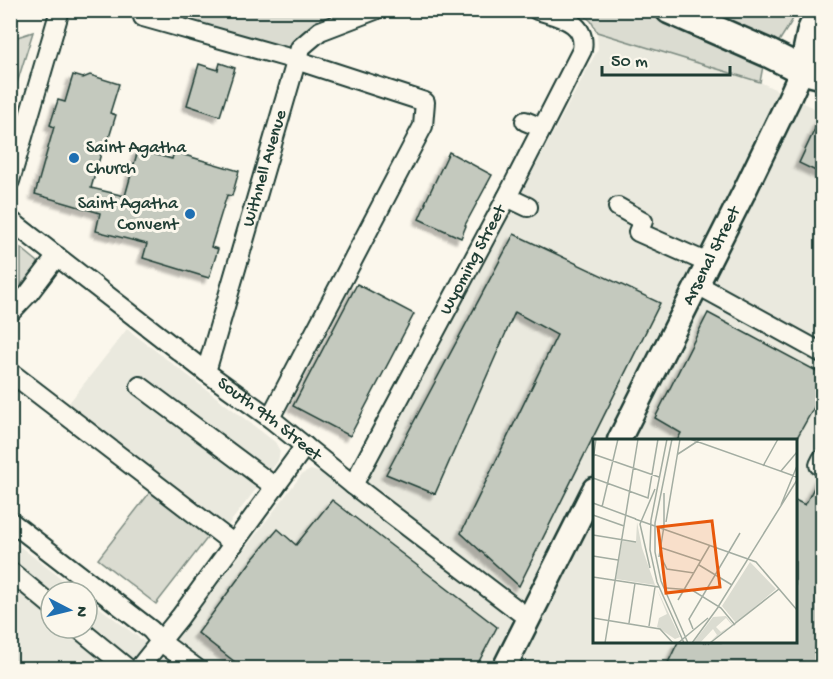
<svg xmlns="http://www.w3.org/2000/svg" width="833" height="679" font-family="'Gochi Hand',sans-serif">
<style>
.built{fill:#eae9de;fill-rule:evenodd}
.green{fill:#dbdcd1;stroke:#7d8c82;stroke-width:1.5}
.building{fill:#c4c9be;stroke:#1f3d34;stroke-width:1.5;filter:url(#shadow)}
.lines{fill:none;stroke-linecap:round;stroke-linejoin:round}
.minor-casing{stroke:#1f3d34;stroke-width:22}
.major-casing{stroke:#1f3d34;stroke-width:27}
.highway-casing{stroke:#1f3d34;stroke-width:32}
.minor{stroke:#fbf7ec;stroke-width:18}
.major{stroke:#fbf7ec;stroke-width:22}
.highway{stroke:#fbf7ec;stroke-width:27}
.poi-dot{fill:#1f6fb2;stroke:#fbf7ec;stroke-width:2}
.labels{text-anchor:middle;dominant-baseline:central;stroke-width:6;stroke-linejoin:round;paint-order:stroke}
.poi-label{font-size:18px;fill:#1f3d34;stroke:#fbf7ec;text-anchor:start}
.street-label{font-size:18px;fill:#1f3d34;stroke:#fbf7ec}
.inset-road{fill:none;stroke:#a3ada2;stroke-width:1.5}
.view{fill:#e8590c;fill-opacity:0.15;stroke:#e8590c;stroke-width:3}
.inset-edge{fill:none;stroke:#1f3d34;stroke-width:3}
</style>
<defs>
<filter id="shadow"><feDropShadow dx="-5" dy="5" stdDeviation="1.5" flood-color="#0004"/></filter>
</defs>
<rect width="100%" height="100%" fill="#fbf7ec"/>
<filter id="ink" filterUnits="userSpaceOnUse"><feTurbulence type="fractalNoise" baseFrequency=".0167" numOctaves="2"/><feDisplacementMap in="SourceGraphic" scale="12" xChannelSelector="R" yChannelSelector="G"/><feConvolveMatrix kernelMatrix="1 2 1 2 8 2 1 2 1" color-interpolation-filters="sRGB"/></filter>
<g filter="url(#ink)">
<path class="built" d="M597,32L760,82L822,112V668H11L10,539L79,592H51V628H87V598L163,656L302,474L311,470L321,473L356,501L598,49ZM594,440H796V642H594Z
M127,329L275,442L280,451L278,461L225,529L65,408Z"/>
<path class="green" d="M146,11H344C317,22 307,27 290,51Z
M579,11H643L667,19L759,60L763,66L760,82L597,32L591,21Z
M692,11H797L790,24L776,46Z
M33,32L12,99H11V39Z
M21,248L38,262L37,266L21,285Z
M154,487L212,532L156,604L98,559Z"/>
<path class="building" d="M220,63L235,68L220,116L187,105L199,64L218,70Z
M73,75L83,78L90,75L119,84L110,113L116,115L108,141L105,140L91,188L125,196L138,150L172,159L174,152L239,171L232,196L227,195L211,247L218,249L209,278L143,258L147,244L96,231L100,213L35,194L54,127L50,125L58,100L65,102Z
M822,114V174L799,163Z
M449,152L492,175L465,225L466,226L461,238L419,219L426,203H425Z
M514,234L660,303L519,586L461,533L557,335L515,312L435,494L386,474Z
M357,284L414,314L350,436L293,406Z
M708,313L822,374V393L795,441H677L681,433L655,418Z
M822,475V669H665L678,642H795V500L805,505L820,476Z
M332,500L497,627L475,669H244L198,633L252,560L278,529L296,545Z"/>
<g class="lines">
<g class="minor-casing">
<g id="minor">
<path d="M143,17L296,60L425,102L423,126L270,418"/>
<path d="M525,121L542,128"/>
<path d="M10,181L60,10"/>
<path d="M507,197L528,207"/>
<path d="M618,207L643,221L638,232L708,263"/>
<path id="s1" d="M10,220L206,372L270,418L353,485L529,619"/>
<path d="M698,285L822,353"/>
<path d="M10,313L29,293L57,256"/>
<path d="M10,372L234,544"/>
<path id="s2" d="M206,372L300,48L320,31L375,10"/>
<path d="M140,386L275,487"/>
<path d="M819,465L822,459"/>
<path id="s3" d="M353,485L507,197L582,50C587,21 559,17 537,10"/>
<path d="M10,521L151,630L161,642L196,668"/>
<path d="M10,571L51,605"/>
<path d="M78,628L127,668"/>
<path d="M139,668L180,617L305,446"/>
</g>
</g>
<g class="major-casing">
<g id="major">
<path d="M802,70L822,51"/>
<path id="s4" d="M619,440L746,188L788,101L802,70L805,49L809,30L818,10"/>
<path d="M504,668L594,489"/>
</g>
</g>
<g class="highway-casing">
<path id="highway" d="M670,10L768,53L802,70L822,75"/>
</g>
<use href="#minor" class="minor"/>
<use href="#major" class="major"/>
<use href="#highway" class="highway"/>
</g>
</g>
<g class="poi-dot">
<circle cx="74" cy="158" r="6"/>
<circle cx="190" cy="214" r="6"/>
</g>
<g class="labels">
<g class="poi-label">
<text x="86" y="148">Saint Agatha<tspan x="86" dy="21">Church</tspan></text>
<text x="178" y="204" text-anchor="end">Saint Agatha<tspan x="178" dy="21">Convent</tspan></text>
</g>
<g class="street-label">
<text stroke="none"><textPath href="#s2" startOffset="212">Withnell Avenue</textPath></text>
<text stroke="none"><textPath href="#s4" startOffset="206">Arsenal Street</textPath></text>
<text stroke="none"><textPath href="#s3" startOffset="255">Wyoming Street</textPath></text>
<text stroke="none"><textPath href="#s1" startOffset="327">South 9th Street</textPath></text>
</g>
</g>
<g transform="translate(593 439)">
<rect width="204" height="204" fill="#fbf7ec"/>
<path d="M44,83L49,109L62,146L23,140L29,102L43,103ZM157,123L183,150L143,184L129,167ZM64,150L87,198L82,200L64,188L66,179L74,175ZM133,177L139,185V186L133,179L123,188L128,193L137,187L116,204L124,196L120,190L107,204H100L120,178Z" fill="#dbdcd1"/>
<path class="inset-road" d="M74,0L58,81L57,111L64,143L91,204M79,0L62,84V113L68,142L95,204M97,0L204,38M0,15L66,38M85,15L108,0M0,22L3,0M170,27L185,0M188,32L204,13M0,39L55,59L65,0M0,64L43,80M188,66L204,27M9,68L25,0M0,76L31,87M42,80L155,120M73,83L87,0M0,96L43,103M69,109L108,122M0,117L25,121M66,118L71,87V54M68,118L74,130L101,134M155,120L163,123L204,171M106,126L139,146M57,129L47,85L62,50M0,138L66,148M73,149L99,151L128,169L142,186M85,161L117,106M125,168L204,41M0,179L67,190L80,204M36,184L42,144M56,187L62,148M100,190L96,180L147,94M12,204L45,0M85,204L115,179M99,204L126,167M117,204L186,150"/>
<path class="view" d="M119,82L127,148L73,154L65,88Z"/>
<rect width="204" height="204" class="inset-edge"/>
</g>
<rect width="833" height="679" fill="none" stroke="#fbf7ec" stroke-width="36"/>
<rect x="18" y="18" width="797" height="643" fill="none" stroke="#1f3d34" stroke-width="2" filter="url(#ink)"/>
<g transform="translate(69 610) rotate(97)"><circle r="28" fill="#fbf7ec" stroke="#a3ada2" stroke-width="1.5"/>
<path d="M0-4.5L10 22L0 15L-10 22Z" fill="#1f6fb2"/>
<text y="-9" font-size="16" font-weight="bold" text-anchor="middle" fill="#1f3d34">N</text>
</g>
<path d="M602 66v9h128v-9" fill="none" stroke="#1f3d34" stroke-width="3"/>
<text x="611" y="66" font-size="18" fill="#1f3d34" stroke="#fbf7ec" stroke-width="4.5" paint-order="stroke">50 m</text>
</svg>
